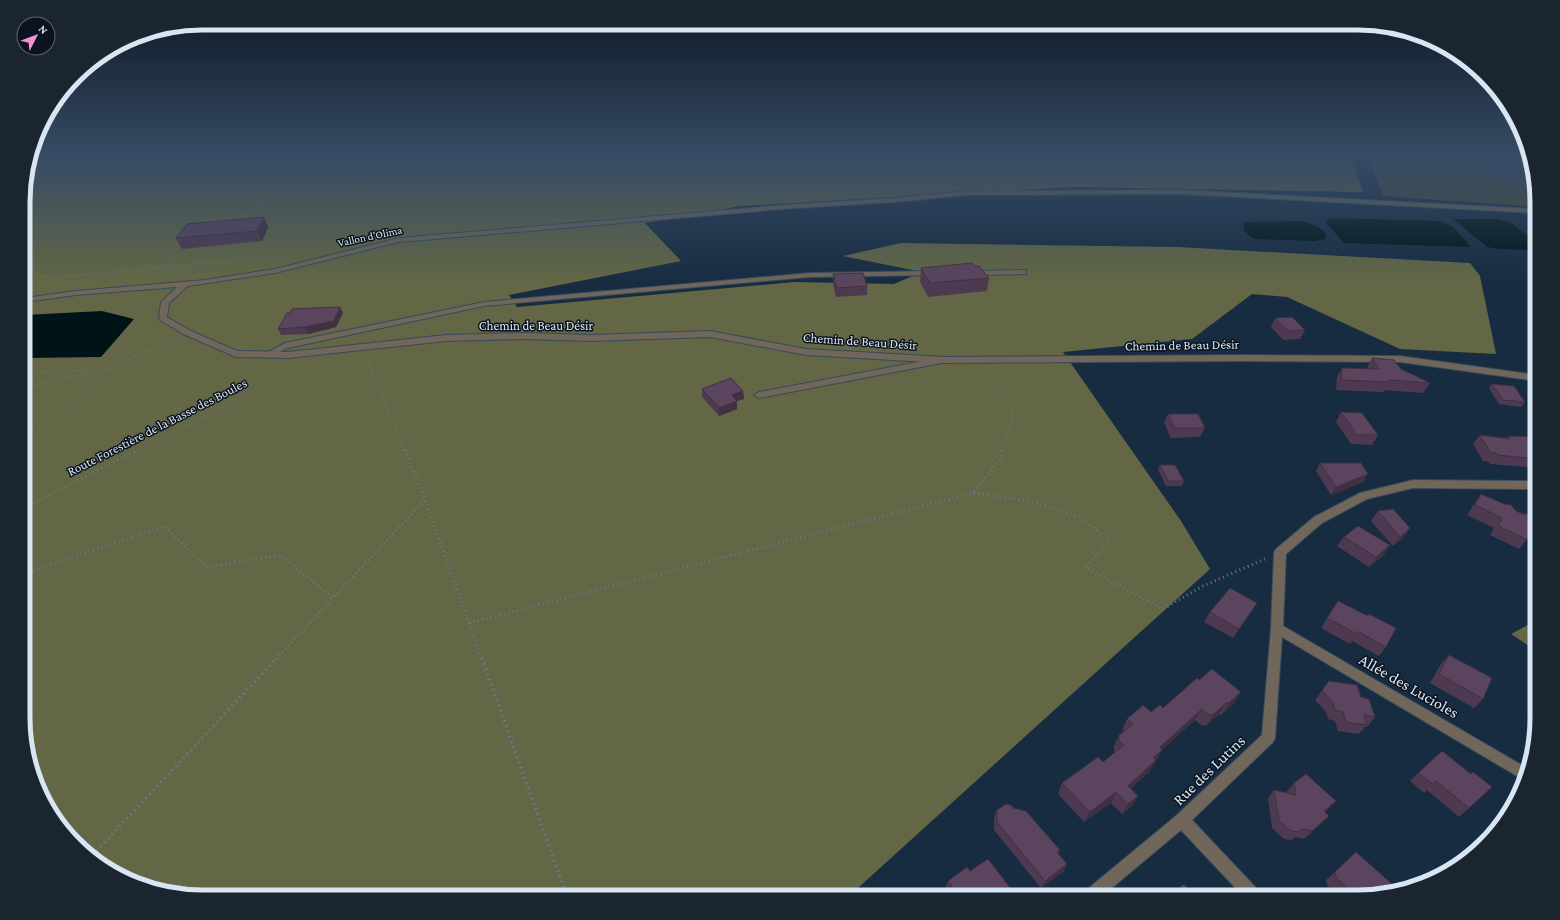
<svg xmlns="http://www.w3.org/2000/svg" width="1560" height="920" font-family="'Crimson Pro',serif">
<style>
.green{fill:#4a4d33}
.forest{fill:#636745}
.water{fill:#001316}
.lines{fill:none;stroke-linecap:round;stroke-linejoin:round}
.service-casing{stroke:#364a5d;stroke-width:2}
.minor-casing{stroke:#364a5d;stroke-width:2}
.path-far2{stroke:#68798b;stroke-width:2;stroke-dasharray:0.5 2;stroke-linecap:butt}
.path-far1{stroke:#68798b;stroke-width:3;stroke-dasharray:1 3.5;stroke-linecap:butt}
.path{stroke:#68798b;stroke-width:3.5;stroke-dasharray:1.5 4;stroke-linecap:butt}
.service{fill:#70665a;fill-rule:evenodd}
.minor{fill:#70665a;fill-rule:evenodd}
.wall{fill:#4e3a50}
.shaded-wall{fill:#403041}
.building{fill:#5b445d;stroke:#403041}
.labels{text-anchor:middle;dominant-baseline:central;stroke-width:3;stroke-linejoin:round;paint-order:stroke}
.far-street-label{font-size:11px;fill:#d8e5f3;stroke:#0b141e}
.street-label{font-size:13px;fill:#d8e5f3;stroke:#0b141e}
.near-street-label{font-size:16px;fill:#d8e5f3;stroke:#0b141e}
.rim{fill:none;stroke:#d8e5f3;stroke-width:5}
</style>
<rect width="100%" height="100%" fill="#172c41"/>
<path class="green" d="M1368,155H1530L1537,190V207L1383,196Z"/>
<path class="forest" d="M32,155H1350L1363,192L1075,187L741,206L645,223L681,261L509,295L517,307L794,282L894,284L922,272L843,256L901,243L1178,247L1470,263L1480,276L1496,354L1400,349L1287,297L1252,294L1192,339L1063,352L1181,521L1210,569L848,897H202L155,891L112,873L53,817L25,741V179Z
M1537,620V686L1530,682L1532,648L1511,634Z"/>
<path class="water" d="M1330,218L1441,221L1453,227L1471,247L1344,243L1326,223Z
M1453,219H1499L1511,223L1537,243V250L1499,249L1487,247Z
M1302,221L1316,226L1325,232L1326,239L1314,241L1254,239L1244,231L1243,222Z
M102,311L134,319L101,357L25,358V315Z"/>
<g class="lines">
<g class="service-casing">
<path id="service" d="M1023,270H1026V274L973,275L969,273L973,271Z
M933,271H936V275L810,277L484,306L288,348L269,357L265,354L285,343L484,302L810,273Z
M944,357L948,360L947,362L759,398L754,395L759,392Z"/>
</g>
<g class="minor-casing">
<path id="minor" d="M1182,190L1537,209V213L1182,194L968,195L894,202L783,209L399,242L275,273L188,286L169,303L167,317L189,330L237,351L288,352L446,335L524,333L591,335L710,331L806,349L944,357L1242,355L1400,356L1537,375V381L1400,362L1242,361L944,363L806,355L710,337L591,341L524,339L446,341L288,358L236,357L183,334L160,320L159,318L161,302L177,287L76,295L25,302V298L76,291L205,280L275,269L399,238L783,205L894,198L968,191Z
M1413,480L1537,481V489L1413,488L1367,499L1322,523L1286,554L1283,626L1525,767L1522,779L1282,637L1275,738L1273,742L1192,820L1260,892L1263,897H1244L1181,830L1101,897H1081L1084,892L1177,815L1262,735L1271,628L1274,552L1276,549L1314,517L1360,493Z"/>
</g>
<path class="path-far2" d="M964,155L1016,167H1056L1020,181
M1065,155L1076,157
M1075,155L1095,182
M212,222L246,214L278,195L358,178L400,167L422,155
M184,229L218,155
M168,267L179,240
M25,276L58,277L287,256
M366,357L405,451
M25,372L98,370
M970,372L995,384L1014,414L1003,451
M25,387L106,370L173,338
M25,442L80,403L106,370
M135,451L203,418L266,382L279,366"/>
<path class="path-far1" d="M405,450L425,500L482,659
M974,493L1030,501L1078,516L1109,540L1086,568L1163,609L1203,586L1265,559
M25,507L137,450
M25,574L164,526L207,567L280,555L333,598
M469,623L973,493L1000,460L1003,450
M276,659L425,500"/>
<path class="path" d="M482,658L567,897
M93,855L277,658
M130,880L186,887L207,897"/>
<use href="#service" class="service"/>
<use href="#minor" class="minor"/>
</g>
<path class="wall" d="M1473,155H1530L1535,181L1486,175Z
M264,217L268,227L262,241L182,249L176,238Z
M974,266L989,278L987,291L928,297L920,282L921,268Z
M833,274L867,286V295L836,297L833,283Z
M340,307L343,313L336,327L308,334L281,335L278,329Z
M1275,318L1305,330L1300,339L1283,340L1271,327Z
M1372,358L1401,369L1430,383L1423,393L1385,390L1384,392L1336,390L1337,377L1342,368L1367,369V368Z
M1492,384L1525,402L1521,407L1499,404L1489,388Z
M702,389L743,391L744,399L737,401V409L719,416L702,397Z
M1341,412L1378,435L1372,445L1351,444L1336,422Z
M1168,414L1205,428L1200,437L1171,438L1164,423Z
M1480,435L1507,438L1509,436L1537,437V468L1490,464L1489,462L1483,461L1473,444Z
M1320,463L1363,482L1331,495L1316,471Z
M1160,465L1184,481L1182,486H1166L1158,470Z
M1481,494L1523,514H1537V537H1529L1519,549L1490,535L1494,528L1467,515L1474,504Z
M1378,511L1410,528L1403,538L1393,546L1371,521Z
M1344,537L1384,555L1369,567L1337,546Z
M1338,601L1367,616L1386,647L1379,656L1352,641L1350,644L1321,628Z
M1257,603L1251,612L1233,638L1204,622L1210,612Z
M1449,655L1483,699L1474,708L1430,683L1441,664Z
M1199,680L1234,703L1221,715L1219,714L1206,726L1201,725L1195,720L1162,750L1150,771L1131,788L1138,796L1132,806L1122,814L1111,803L1084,822L1058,794L1062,783L1103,762L1115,753L1114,752V746L1119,735L1124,732L1122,730L1127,719L1151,712L1163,708Z
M1329,681L1361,697L1375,717L1367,727L1366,726L1359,734L1338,731L1335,721L1328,719L1326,712L1315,700Z
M1418,773L1471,774L1469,808L1459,817L1427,790L1424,793L1410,781Z
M1294,783L1336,801L1325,812L1321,824L1304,839L1295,837L1292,840L1284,839L1272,828L1268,798L1274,790L1288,793L1287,791Z
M1013,808L1060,850L1058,854L1067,864L1063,872L1041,888L994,830V818L997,810Z
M1356,852L1384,891L1369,897H1339L1327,885L1326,880Z
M970,871L1014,897H951L945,889L948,881Z"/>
<path class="shaded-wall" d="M264,217L268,227L262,241L257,231Z
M340,307L343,313L336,327L308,334L305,327Z
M743,391L744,399L737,401V409L719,416V408L732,395Z
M1368,474L1363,482L1331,495L1336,487Z
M1410,528L1403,538L1393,546L1400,537Z
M1390,545L1384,555L1369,567L1376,557Z
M1241,692L1234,703L1221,715L1228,704Z
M1227,702L1219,714L1206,726L1213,715Z
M1202,709L1195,720L1162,750L1156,760L1147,769L1160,747Z
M1156,760L1150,771L1122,796L1128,786Z
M1116,792L1111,803L1084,822L1090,812Z
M1138,796L1132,806L1122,814L1128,804Z
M1336,801L1328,809L1316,819L1324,811Z
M1329,816L1321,824L1304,839L1312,831Z
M1067,864L1063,872L1041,888L1045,881Z"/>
<path class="building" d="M1492,155H1530L1531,163L1495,159Z
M264,217L257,231L176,238L187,224Z
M972,263L974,266H979L989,278L930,283L921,268Z
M863,273L867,286L837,288L833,274Z
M340,307L334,321L305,327L278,329L287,313H290L292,309Z
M1292,317L1305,330L1288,331L1275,318Z
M1372,358L1394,360L1401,369L1430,383L1389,380L1390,382L1341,380L1342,368L1379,369Z
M731,378L743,391L732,395L737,401L719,408L702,389Z
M1492,384L1514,386L1525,402L1503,400Z
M1341,412L1362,413L1378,435H1357Z
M1168,414H1198L1205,428H1175Z
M1480,435L1510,439L1509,436L1537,437V459L1497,455L1496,453L1490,452Z
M1320,463H1361L1368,474L1336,487Z
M1160,465H1175L1184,481H1168Z
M1481,494L1504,504L1511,505L1516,511L1523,514H1537V527H1534L1528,540L1498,526L1502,518L1475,505Z
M1393,509L1410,528L1400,537L1378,511Z
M1358,526L1390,545L1376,557L1344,537Z
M1230,588L1257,603L1239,629L1210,612Z
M1338,601L1368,616L1369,614L1396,628L1386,647L1359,632L1357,634L1327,618Z
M1449,655L1492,678L1483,699L1439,674Z
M1212,669L1241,692L1228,704L1227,702L1213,715L1208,714L1202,709L1160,747L1162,750L1153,758L1156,760L1128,786L1138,796L1128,804L1116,792L1090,812L1062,783L1098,757L1103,762L1124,745L1119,741V735L1133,724L1127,719L1143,705L1151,712L1160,705L1163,708L1197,678L1199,680Z
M1329,681L1357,685L1361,697L1369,699L1375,717L1364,715L1367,725L1346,722L1343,712L1335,710L1333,703L1322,690Z
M1442,751L1471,774L1473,772L1492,787L1469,808L1436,781L1433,784L1418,773Z
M1306,774L1336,801L1324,811L1329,816L1312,831L1303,829L1299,832L1291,831L1279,820L1274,790L1296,795L1294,783Z
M1006,804L1011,805L1013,808L1026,811L1060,850L1057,852L1067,864L1045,881L997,822V810Z
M1356,852L1392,884L1384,891L1385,892L1369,897H1352L1348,893L1350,891L1336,877L1335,872Z
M988,859L1015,894L1011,897H960L948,881L967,867L970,871Z
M1184,884L1196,897H1160L1167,891L1170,896Z"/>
<linearGradient id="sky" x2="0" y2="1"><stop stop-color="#0d1824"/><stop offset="0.55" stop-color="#364b65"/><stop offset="1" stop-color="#364b65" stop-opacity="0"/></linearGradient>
<rect width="1560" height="283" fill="url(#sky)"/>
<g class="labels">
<g class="far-street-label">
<text transform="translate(370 236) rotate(-12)">Vallon d'Olima</text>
</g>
<g class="street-label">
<text x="536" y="325">Chemin de Beau Désir</text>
<text transform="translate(860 341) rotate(4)">Chemin de Beau Désir</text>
<text transform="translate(1182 345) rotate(-1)">Chemin de Beau Désir</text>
<text transform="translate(157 427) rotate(-27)">Route Forestière de la Basse des Boules</text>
</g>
<g class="near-street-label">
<text transform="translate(1409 686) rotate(30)">Allée des Lucioles</text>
<text transform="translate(1209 770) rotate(-44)">Rue des Lutins</text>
</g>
</g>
<path d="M0 0H1560V920H0ZM202 30H1358A172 172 0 0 1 1530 202V718A172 172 0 0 1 1358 890H202A172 172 0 0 1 30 718V202A172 172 0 0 1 202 30Z" fill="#1b252f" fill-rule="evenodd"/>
<path class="rim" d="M202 30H1358A172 172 0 0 1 1530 202V718A172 172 0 0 1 1358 890H202A172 172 0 0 1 30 718V202A172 172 0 0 1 202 30Z"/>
<g transform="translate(36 36) rotate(48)"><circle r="19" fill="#0b141e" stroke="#5d6873"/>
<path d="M0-3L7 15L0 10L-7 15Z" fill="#f491d4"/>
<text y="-6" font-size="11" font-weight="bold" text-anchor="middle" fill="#d8e5f3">N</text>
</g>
</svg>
